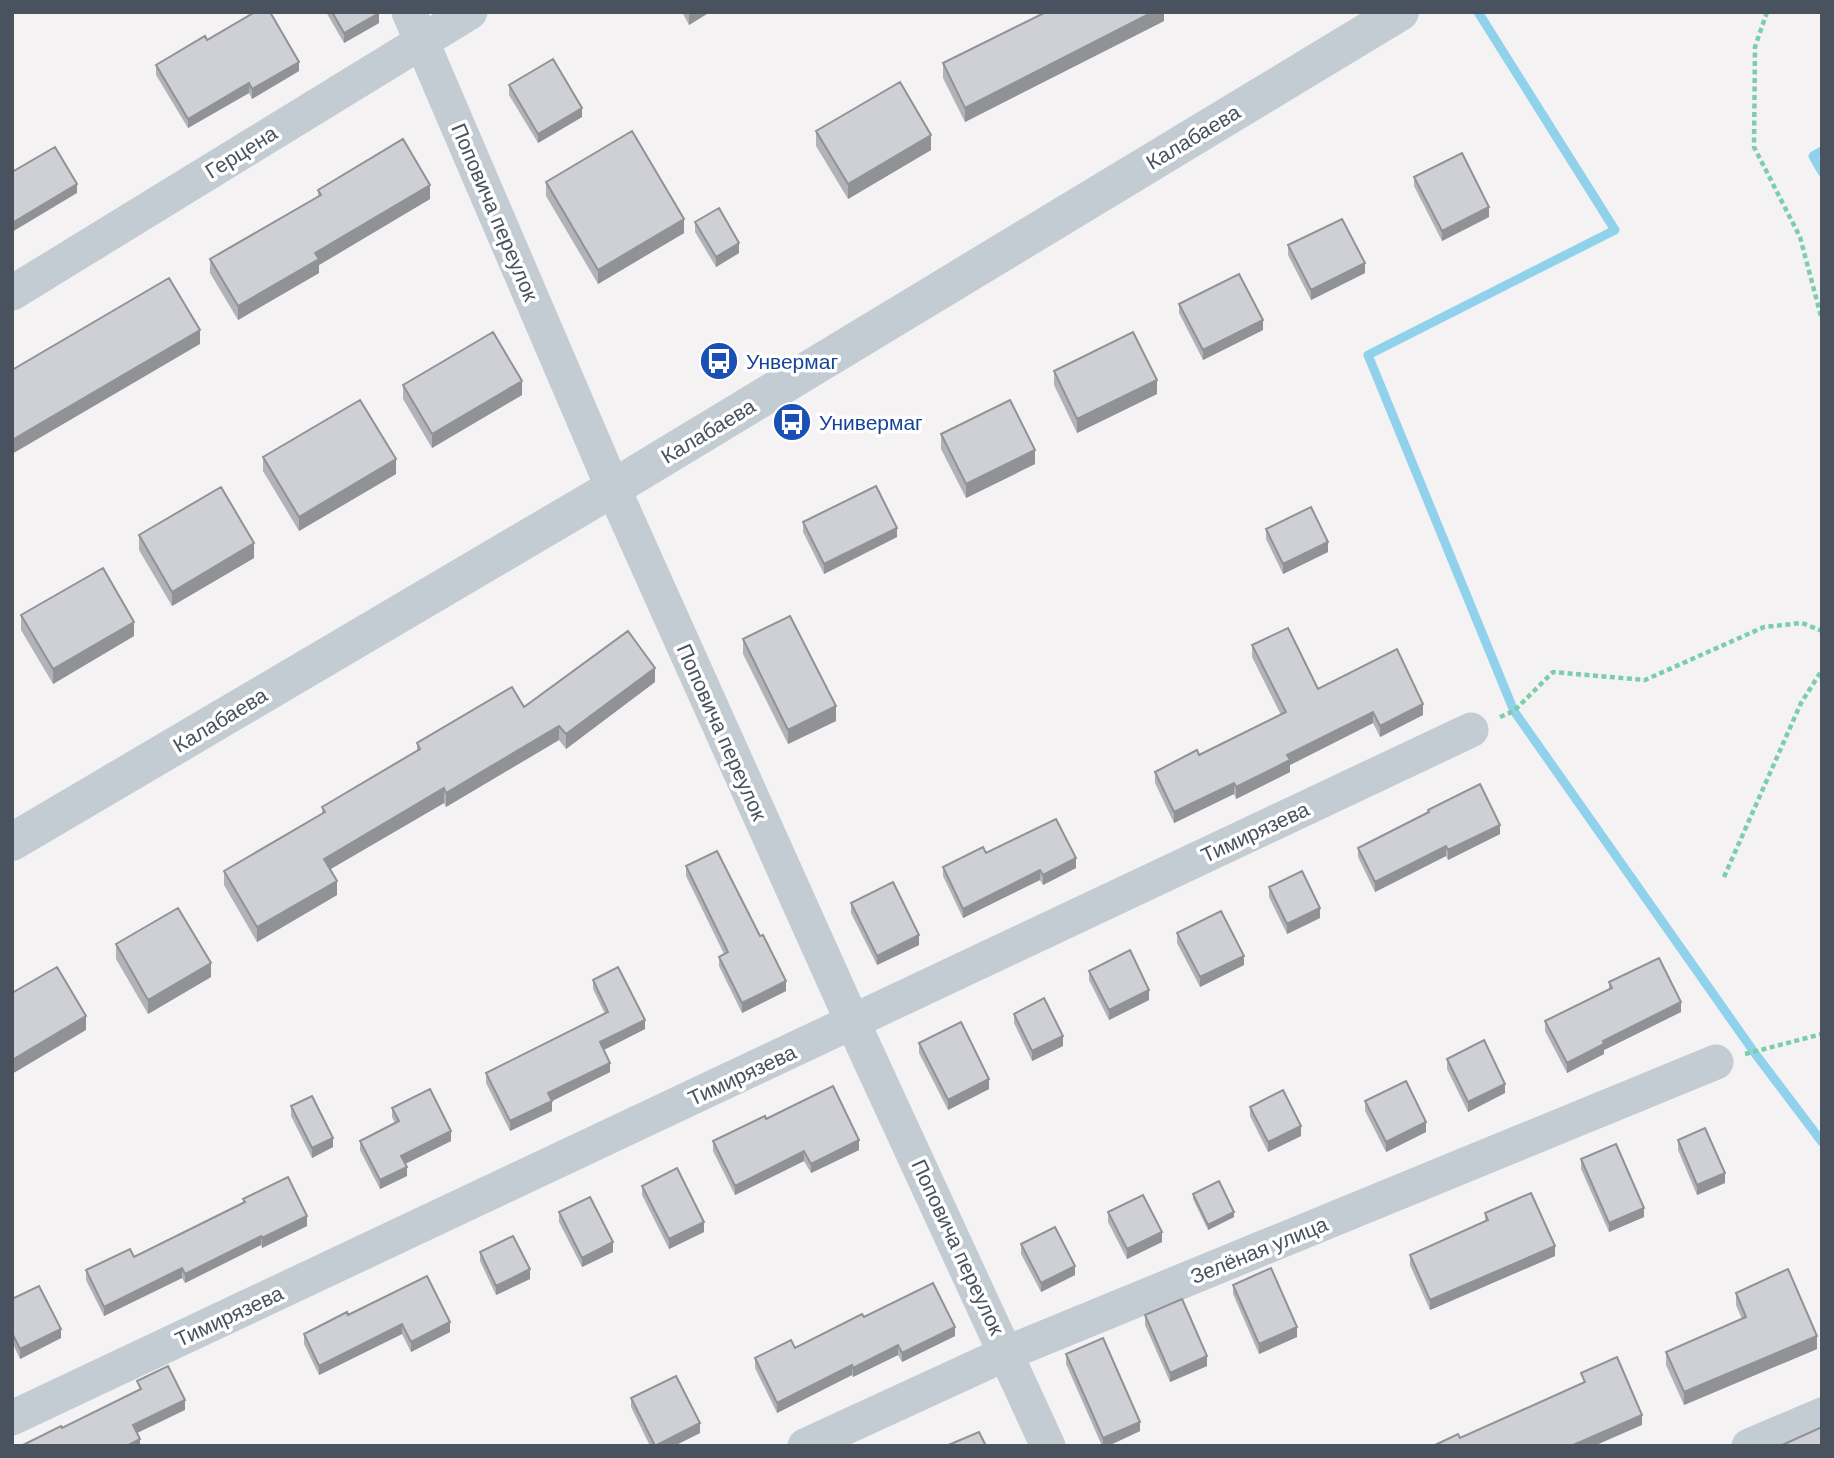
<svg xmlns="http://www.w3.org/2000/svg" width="1834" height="1458" font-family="Arial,sans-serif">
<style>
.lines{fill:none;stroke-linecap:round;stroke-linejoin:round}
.stream{stroke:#90d2ec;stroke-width:9}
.path{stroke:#7aceaa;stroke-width:4.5;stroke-dasharray:5 3.5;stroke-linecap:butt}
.minor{stroke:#c3cbd3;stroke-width:35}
.tertiary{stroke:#c3cbd3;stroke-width:38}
.wall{fill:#b1b3b8}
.shaded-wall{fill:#909296}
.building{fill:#ced0d6;stroke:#909296;stroke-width:2}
.labels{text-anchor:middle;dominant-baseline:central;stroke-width:7;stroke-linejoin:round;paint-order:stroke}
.street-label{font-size:21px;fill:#49535f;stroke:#fff}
.transit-label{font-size:21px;fill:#164399;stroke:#fff;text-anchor:start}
</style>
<rect width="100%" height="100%" fill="#f4f2f2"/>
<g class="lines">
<path class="stream" d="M1478,12L1615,230L1368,355L1514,711L1754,1052L1822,1142
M1822,151L1813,156L1822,172"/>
<path class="path" d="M1767,12L1755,47L1754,147L1800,237L1822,320
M1500,717L1514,711L1553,672L1645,680L1764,627L1802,623L1822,631
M1724,877L1801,703L1822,670
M1745,1054L1822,1034"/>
<path class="minor" d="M409,12L613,488L853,1023L1048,1446
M12,293L470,12
M12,1418L1471,730
M805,1446L1007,1353L1716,1062
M1749,1446L1822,1415"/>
<path class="tertiary" d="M12,842L613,488L1400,12"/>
</g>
<path class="wall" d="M326,12H379V23L344,43Z
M682,12H710L689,25Z
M1164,12V21L965,122L943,78V63Z
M156,65L299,71L252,99L249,93L188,128L156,75Z
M509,85L582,117L538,143L509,95Z
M816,131L931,150L848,199L816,146Z
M1414,177L1489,217L1442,241L1414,186Z
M546,182L684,233L598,284L546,196Z
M318,190L430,199L319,265V273L238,320L210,273V259L318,196Z
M695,222L739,253L716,267L695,232Z
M1288,245L1365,273L1311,300L1288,255Z
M1179,304L1263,330L1203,360L1179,313Z
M1054,371L1157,394L1077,433L1054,385Z
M403,385L522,395L432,448L403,399Z
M941,434L1035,464L966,498L941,449Z
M263,457L396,474L299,531L263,471Z
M803,522L897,537L824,574L803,532Z
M1266,529L1328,552L1283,574L1266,539Z
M139,535L254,558L172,606L139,550Z
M21,615L134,636L53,684L21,630Z
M743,639L836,721L788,744L743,654Z
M1252,645L1318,689L1423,715L1380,737L1373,723L1290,765V772L1236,799L1234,794L1174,823L1155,783V772L1199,755L1281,715L1252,657Z
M655,682L566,749L559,740L446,807L444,803L330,869L337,895L257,942L224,885V871L322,813V807L417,751V743L524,707Z
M1428,810L1500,834L1448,860L1446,856L1375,892L1358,857V848L1428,812Z
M986,853L1076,868L1043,885L1040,880L963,918L943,876V867Z
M686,866L786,991L742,1013L719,966V957L724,954L686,876Z
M1269,887L1320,918L1287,934L1269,897Z
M851,903L919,945L877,965L851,913Z
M1177,933L1244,965L1200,987L1177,943Z
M116,944L211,977L148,1014L116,959Z
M1089,971L1149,1000L1109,1020L1089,980Z
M593,980L645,1029L603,1050L610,1072L552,1101V1111L510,1131L486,1083V1073L605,1014L593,989Z
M1609,982L1681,1012L1604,1050V1054L1567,1073L1545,1031V1021L1609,990Z
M1014,1014L1063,1046L1032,1061L1014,1023Z
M919,1043L989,1089L948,1110L919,1053Z
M1447,1059L1505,1093L1468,1112L1447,1069Z
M1365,1101L1426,1132L1386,1152L1365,1111Z
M291,1106L333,1147L312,1158L291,1116Z
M1250,1107L1301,1136L1268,1152L1250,1116Z
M392,1108L451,1141L405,1164L407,1176L380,1189L360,1150V1141L395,1123L392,1117Z
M1678,1140L1725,1183L1697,1195L1678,1150Z
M713,1141L859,1150L811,1173L804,1161L735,1195L713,1151Z
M1581,1159L1644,1217L1609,1232L1581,1169Z
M642,1186L704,1232L669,1249L642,1195Z
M1193,1194L1234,1217L1208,1230L1193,1199Z
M243,1199L307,1226L262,1248L261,1245L185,1283L182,1278L104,1316L86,1280V1270L134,1257L243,1203Z
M559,1212L613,1252L582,1267L559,1222Z
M1108,1212L1162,1242L1127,1259L1108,1222Z
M1485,1213L1555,1256L1430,1310L1410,1265V1255L1485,1221Z
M1021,1244L1075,1275L1041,1292L1021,1254Z
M480,1252L530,1279L496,1295L480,1261Z
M1233,1285L1297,1337L1259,1354L1233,1294Z
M1736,1293L1817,1349L1684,1405L1666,1365V1352L1742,1319L1736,1305Z
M12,1299L61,1338L20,1359L12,1342Z
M348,1315L450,1332L411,1352L402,1334L319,1375L304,1344V1334Z
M1145,1315L1207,1366L1170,1382L1145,1325Z
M864,1317L955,1336L902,1362L898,1355L853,1377L852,1375L777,1413L755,1368V1358L795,1348Z
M1066,1354L1140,1431L1108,1446H1102L1066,1364Z
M631,1398L700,1433L674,1446H650L631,1407Z"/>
<path class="shaded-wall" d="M694,12H710L689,25V15Z
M1153,12H1164V21L965,122V108Z
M379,13V23L344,43V33Z
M299,62V71L252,99V89Z
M249,83V93L188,128V119Z
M582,108V117L538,143V134Z
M931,135V150L848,199V184Z
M77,184V193L12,232V223Z
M430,185V199L319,265V273L238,320V306L315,253Z
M1489,207V217L1442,241V231Z
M684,219V233L598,284V270Z
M739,243V253L716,267V257Z
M1365,263V273L1311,300V290Z
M1263,320V330L1203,360V350Z
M200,330V344L12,454V440Z
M1157,380V394L1077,433V419Z
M522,381V395L432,448V434Z
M1035,450V464L966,498V484Z
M396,459V474L299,531V517Z
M897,528V537L824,574V564Z
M1328,542V552L1283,574V564Z
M254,543V558L172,606V592Z
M134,622V636L53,684V669Z
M655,668V682L566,749V734Z
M1423,704V715L1380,737V726Z
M836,706V721L788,744V730Z
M1373,712V723L1290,765V772L1236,799V787L1287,755Z
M559,726V740L446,807V793Z
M1234,783V794L1174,823V812Z
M444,788V803L324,873V859Z
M1500,825V834L1448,860V850Z
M1446,846V856L1375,892V882Z
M1076,858V868L1043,885V875Z
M1040,870V880L963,918V909Z
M337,881V895L257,942V927Z
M1320,908V918L1287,934V924Z
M919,935V945L877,965V956Z
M1244,956V965L1200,987V977Z
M211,963V977L148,1014V1000Z
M786,981V991L742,1013V1003Z
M1149,990V1000L1109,1020V1010Z
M1681,1002V1012L1604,1050V1054L1567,1073V1063L1603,1041Z
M86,1016V1030L12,1074V1060Z
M645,1020V1029L600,1052V1042Z
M1063,1036V1046L1032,1061V1051Z
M610,1063V1072L552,1101V1111L510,1131V1121L548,1093Z
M989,1079V1089L948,1110V1100Z
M1505,1084V1093L1468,1112V1102Z
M1426,1122V1132L1386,1152V1142Z
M1301,1126V1136L1268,1152V1142Z
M451,1131V1141L401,1166V1156Z
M333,1138V1147L312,1158V1148Z
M859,1140V1150L811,1173V1164Z
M804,1151V1161L735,1195V1186Z
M407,1167V1176L380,1189V1180Z
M1725,1173V1183L1697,1195V1185Z
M1644,1208V1217L1609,1232V1223Z
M1234,1212V1217L1208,1230V1225Z
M307,1216V1226L262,1248V1238Z
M704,1222V1232L669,1249V1239Z
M1162,1232V1242L1127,1259V1249Z
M261,1236V1245L185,1283V1274Z
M613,1242V1252L582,1267V1258Z
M1555,1246V1256L1430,1310V1300Z
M1075,1266V1275L1041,1292V1283Z
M182,1268V1278L104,1316V1307Z
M530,1269V1279L496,1295V1286Z
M450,1322V1332L411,1352V1342Z
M402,1324V1334L319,1375V1366Z
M955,1327V1336L902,1362V1353Z
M1297,1327V1337L1259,1354V1344Z
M61,1329V1338L20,1359V1349Z
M1817,1336V1349L1684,1405V1392Z
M898,1345V1355L853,1377V1368Z
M1207,1356V1366L1170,1382V1373Z
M852,1365V1375L777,1413V1403Z
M185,1400V1410L133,1435V1425Z
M1642,1415V1425L1594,1446H1571Z
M1140,1422V1431L1108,1446H1103V1438Z
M700,1423V1433L674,1446H655Z
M140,1439V1446H127Z"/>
<path class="building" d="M255,12H270L299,62L252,89L249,83L188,119L156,65L205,36L207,40Z
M332,12H379V13L344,33Z
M1046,12H1153L965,108L943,63Z
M553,59L582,108L538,134L509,85Z
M900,82L931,135L848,184L816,131Z
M632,131L684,219L598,270L546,182Z
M403,139L430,185L315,253L319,259L238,306L210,259L321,195L318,190Z
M55,147L77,184L12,223V172Z
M1462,153L1489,207L1442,231L1414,177Z
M719,208L739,243L716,257L695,222Z
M1342,219L1365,263L1311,290L1288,245Z
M1239,274L1263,320L1203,350L1179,304Z
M169,278L200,330L12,440V370Z
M493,332L522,381L432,434L403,385Z
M1133,332L1157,380L1077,419L1054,371Z
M360,400L396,459L299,517L263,457Z
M1010,400L1035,450L966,484L941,434Z
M876,486L897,528L824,564L803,522Z
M221,487L254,543L172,592L139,535Z
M1311,507L1328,542L1283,564L1266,529Z
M103,568L134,622L53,669L21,615Z
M790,616L836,706L788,730L743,639Z
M1288,628L1318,689L1397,649L1423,704L1380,726L1373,712L1287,755L1290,760L1236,787L1234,783L1174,812L1155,772L1197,750L1199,755L1286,712L1252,645Z
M628,631L655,668L566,734L559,726L446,793L444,788L324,859L337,881L257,927L224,871L325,812L322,807L420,749L417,743L512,687L524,707Z
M1480,784L1500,825L1448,850L1446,846L1375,882L1358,848L1429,812L1428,810Z
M1056,819L1076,858L1043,875L1040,870L963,909L943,867L983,847L986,853Z
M717,851L760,936L763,935L786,981L742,1003L719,957L728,952L686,866Z
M1302,871L1320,908L1287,924L1269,887Z
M893,882L919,935L877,956L851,903Z
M178,908L211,963L148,1000L116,944Z
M1221,911L1244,956L1200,977L1177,933Z
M1130,950L1149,990L1109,1010L1089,971Z
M1659,958L1681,1002L1603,1041L1604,1044L1567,1063L1545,1021L1612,988L1609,982Z
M57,967L86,1016L12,1060V993Z
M618,967L645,1020L600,1042L610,1063L548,1093L552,1101L510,1121L486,1073L608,1012L593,980Z
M1044,998L1063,1036L1032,1051L1014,1014Z
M961,1022L989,1079L948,1100L919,1043Z
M1484,1040L1505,1084L1468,1102L1447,1059Z
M1406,1081L1426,1122L1386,1142L1365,1101Z
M833,1086L859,1140L811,1164L804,1151L735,1186L713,1141L765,1116L766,1119Z
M430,1089L451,1131L401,1156L407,1167L380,1180L360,1141L399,1121L392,1108Z
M1283,1090L1301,1126L1268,1142L1250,1107Z
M312,1096L333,1138L312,1148L291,1106Z
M1705,1128L1725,1173L1697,1185L1678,1140Z
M1616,1144L1644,1208L1609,1223L1581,1159Z
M677,1168L704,1222L669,1239L642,1186Z
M288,1177L307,1216L262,1238L261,1236L185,1274L182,1268L104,1307L86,1270L130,1249L134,1257L245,1202L243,1199Z
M1219,1181L1234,1212L1208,1225L1193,1194Z
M1531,1193L1555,1246L1430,1300L1410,1255L1488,1220L1485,1213Z
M1143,1195L1162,1232L1127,1249L1108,1212Z
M590,1197L613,1242L582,1258L559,1212Z
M1055,1227L1075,1266L1041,1283L1021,1244Z
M513,1236L530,1269L496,1286L480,1252Z
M1271,1268L1297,1327L1259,1344L1233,1285Z
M1788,1269L1817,1336L1684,1392L1666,1352L1746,1317L1736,1293Z
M427,1276L450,1322L411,1342L402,1324L319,1366L304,1334L347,1312L348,1315Z
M933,1283L955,1327L902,1353L898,1345L853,1368L852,1365L777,1403L755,1358L791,1340L795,1348L862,1314L864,1317Z
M39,1286L61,1329L20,1349L12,1333V1299Z
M1182,1299L1207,1356L1170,1373L1145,1315Z
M1103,1338L1140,1422L1103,1438L1066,1354Z
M1617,1357L1642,1415L1571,1446H1433L1458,1434L1460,1438L1585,1382L1581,1373Z
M168,1366L185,1400L133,1425L140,1439L127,1446H21L61,1426L62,1428L141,1389L137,1381Z
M676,1376L700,1423L655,1446L631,1398Z
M1822,1427V1446H1780Z
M979,1432L986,1446H946Z"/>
<defs>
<g id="bus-disc" transform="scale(2.0125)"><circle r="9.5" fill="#1a4fb4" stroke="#fff"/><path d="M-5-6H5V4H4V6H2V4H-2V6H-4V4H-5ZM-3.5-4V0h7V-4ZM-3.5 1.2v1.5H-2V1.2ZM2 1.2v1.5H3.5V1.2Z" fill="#fff"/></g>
</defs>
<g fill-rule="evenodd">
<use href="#bus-disc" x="719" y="361"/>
<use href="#bus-disc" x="792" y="422"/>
</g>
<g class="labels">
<g class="street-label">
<text transform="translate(1193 137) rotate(-31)">Калабаева</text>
<text transform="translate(241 152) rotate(-32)">Герцена</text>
<text transform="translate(495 212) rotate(67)">Поповича переулок</text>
<text transform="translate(708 431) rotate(-31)">Калабаева</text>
<text transform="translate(220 720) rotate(-31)">Калабаева</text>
<text transform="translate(722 732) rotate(66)">Поповича переулок</text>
<text transform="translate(1255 832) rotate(-25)">Тимирязева</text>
<text transform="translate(742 1075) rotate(-25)">Тимирязева</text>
<text transform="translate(958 1247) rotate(65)">Поповича переулок</text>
<text transform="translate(1259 1250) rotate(-22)">Зелёная улица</text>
<text transform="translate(229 1316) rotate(-25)">Тимирязева</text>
</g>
<g class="transit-label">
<text x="746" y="361">Унвермаг</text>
<text x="819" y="422">Универмаг</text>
</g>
</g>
<rect width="1834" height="1458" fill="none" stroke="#49535f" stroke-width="28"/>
</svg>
